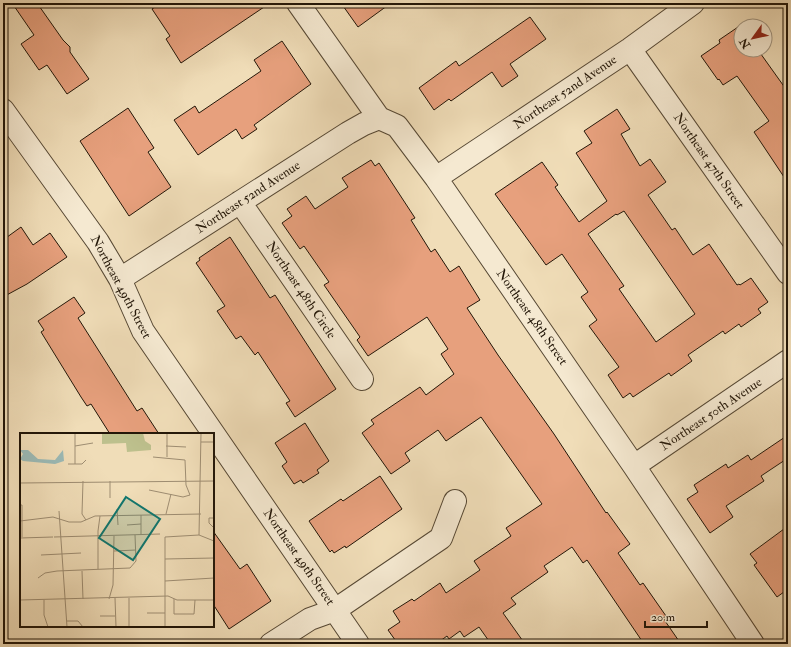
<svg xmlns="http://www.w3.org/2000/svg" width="791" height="647" font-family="'IM FELL Double Pica',serif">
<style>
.building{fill:#e7a07d;stroke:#221608;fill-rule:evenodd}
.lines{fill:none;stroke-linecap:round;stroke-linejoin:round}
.minor-casing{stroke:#564834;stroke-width:24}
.minor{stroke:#f5e9d1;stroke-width:22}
.labels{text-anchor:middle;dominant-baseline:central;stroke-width:3.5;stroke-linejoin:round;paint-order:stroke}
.street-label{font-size:13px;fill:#221608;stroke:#f5e9d1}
.inset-road{fill:none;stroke:#9e8d72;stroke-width:1}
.view{fill:#0f766e;fill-opacity:0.15;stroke:#0f766e;stroke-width:2}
.inset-edge{fill:none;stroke:#221608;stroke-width:2}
</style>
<rect width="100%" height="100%" fill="#f0ddb8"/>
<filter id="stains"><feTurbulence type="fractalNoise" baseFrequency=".005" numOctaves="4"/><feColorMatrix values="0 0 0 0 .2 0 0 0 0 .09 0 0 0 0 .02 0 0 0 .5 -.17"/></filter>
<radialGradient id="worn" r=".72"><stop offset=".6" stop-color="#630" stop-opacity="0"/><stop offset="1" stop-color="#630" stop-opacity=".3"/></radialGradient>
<path class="building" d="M12,3H37L63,40L70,47V52L89,79L67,94L47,65L39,70L21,44L34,35Z
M161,3H270L181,63L166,39L170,36L152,9Z
M341,3H391L358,27Z
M530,17L546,39L510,64L518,76L502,87L492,72L451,101L449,99L434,110L419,88L456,61L459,66Z
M741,25V50H758L788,92V183L754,132L769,121L737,76L723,85L719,79L718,80L701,56L720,43L719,40Z
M282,41L311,84L254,125L257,129L242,139L236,129L198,155L174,120L195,106L199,113L261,71L254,60Z
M128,108L154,148L148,152L171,187L129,216L80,141Z
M617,109L630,129L621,134L640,166L650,159L666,182L648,195L672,230L675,228L693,255L709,244L737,285L739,284L740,285L751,278L768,302L758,309L761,313L741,327L739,324L725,334L723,331L688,355L692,361L671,376L669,373L633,397L630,393L623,398L608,375L619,367L589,326L597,320L581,297L588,292L562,254L546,265L495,194L542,162L558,185L555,187L579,222L607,201L576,153L592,143L584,131ZM624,211L695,314L656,342L619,289L624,286L588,234L616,214L617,215Z
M371,160L375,166L379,163L415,218L411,220L431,252L435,249L450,272L459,266L480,300L467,308L498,355L554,434L606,513L607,512L630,544L618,553L640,585L643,583L666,616L663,618L681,644H644L587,560L583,563L572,547L544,566L548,572L511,598L516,604L503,613L525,644H491L479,627L464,637L460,631L449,639L447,636L436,644H398L388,630L400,622L393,611L412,599L414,601L440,583L446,593L480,570L474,561L511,536L506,528L542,504L481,417L446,441L438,430L405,453L410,461L391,474L362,433L374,424L371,420L420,387L426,395L454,374L441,354L448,349L427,317L368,356L357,340L360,337L324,285L329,282L304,246L300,249L282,223L292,216L287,209L306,196L315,209L348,187L342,178Z
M21,227L33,245L50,233L67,257L27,284L3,297V240Z
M230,237L270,298L275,295L336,389L295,417L286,403L290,401L258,352L255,355L241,336L236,339L217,311L225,306L196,263L200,260L199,258Z
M74,297L85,313L78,318L137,411L142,408L159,434H110L91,404L87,406L81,397L41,332L44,330L38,321Z
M305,423L329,461L317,470L319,473L303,483L301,480L294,484L282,466L287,462L275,443Z
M788,435V458L761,476L764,481L726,506L733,517L710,533L687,499L698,492L694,485L726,464L728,468L748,455L751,460Z
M380,476L402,509L346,548L345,546L334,553L332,550L330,552L309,521L341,499L343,501Z
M788,526V589L777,597L754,565L757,563L750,554Z
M213,531L240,569L247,564L271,601L229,629L213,604Z"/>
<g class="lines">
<g class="minor-casing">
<path id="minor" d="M298,3L379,118L397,126L436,178L634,466L753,644
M630,49L788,273
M3,110L98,242L120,279L143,331L358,644
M436,178L630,49L693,3
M240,202L362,379
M120,279L348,133L364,124L379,118
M634,466L788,361
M271,644L310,619L335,610L441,538L455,501"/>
</g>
<use href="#minor" class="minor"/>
</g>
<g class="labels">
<g class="street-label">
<text transform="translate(565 92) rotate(-34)">Northeast 52nd Avenue</text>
<text transform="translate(709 161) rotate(55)">Northeast 47th Street</text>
<text transform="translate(248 197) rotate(-33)">Northeast 52nd Avenue</text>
<text transform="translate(121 287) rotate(62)">Northeast 49th Street</text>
<text transform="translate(301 290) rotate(56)">Northeast 48th Circle</text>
<text transform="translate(532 317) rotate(55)">Northeast 48th Street</text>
<text transform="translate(711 414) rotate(-34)">Northeast 50th Avenue</text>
<text transform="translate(299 557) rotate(55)">Northeast 49th Street</text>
</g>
</g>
<g transform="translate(20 433)">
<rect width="194" height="194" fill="#f0ddb8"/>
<path d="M82,0H123L125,8L131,12V17L107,19L106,10L82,11Z" fill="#bdc08d"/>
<path d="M0,17H8L18,26L35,27L43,17L44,28L35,31L3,28L0,26L3,21Z" fill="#9bbab6"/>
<path class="inset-road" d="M181,9H194M55,13L73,10M146,13L166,14M147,24V0M48,31H62L66,27M55,31V0M63,48L62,81L66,87M0,50L194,48M129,57L163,64L170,62L166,52L165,27L133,24M90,65V48M0,72H2V104M97,76L98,92M39,78L47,194M146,81L151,61M194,85H189V90L194,95M0,88L33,84L49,89H61L75,83L181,81M107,92L121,91M121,101V82M179,102L181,0M34,104L140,101M0,105L33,104M94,118L116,117M21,122L61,120M145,126L194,125M78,136V98L80,83M62,138L63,166M18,145L25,140L37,138L110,135L116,128L115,102M145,148L194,145M95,165L96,194M89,166L93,152L94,103M154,166V181H174L175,167M0,167L148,163L157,167H194M24,167V182L28,194M127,180H145M80,183H95M47,188H58L63,194M109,194V165M145,194V104L179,102L194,108"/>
<path class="view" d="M106,64L140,86L113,127L79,105Z"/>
<rect width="194" height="194" class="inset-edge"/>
</g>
<rect width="791" height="647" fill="none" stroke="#f0ddb8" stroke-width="16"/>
<rect x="4" y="4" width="783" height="639" fill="none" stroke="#221608" stroke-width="2"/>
<rect x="8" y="8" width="775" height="631" fill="none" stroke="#221608"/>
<g transform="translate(753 38) rotate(237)"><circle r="19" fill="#f5e9d1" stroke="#a19581"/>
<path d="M0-3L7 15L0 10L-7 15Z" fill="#8f2418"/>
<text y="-6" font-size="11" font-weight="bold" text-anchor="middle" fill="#221608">N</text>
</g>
<path d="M645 621v6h62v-6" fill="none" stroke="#221608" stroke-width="2"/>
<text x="651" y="621" font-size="12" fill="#221608" stroke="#f5e9d1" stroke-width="3" paint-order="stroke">20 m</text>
<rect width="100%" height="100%" filter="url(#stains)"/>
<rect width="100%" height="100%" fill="url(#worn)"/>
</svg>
